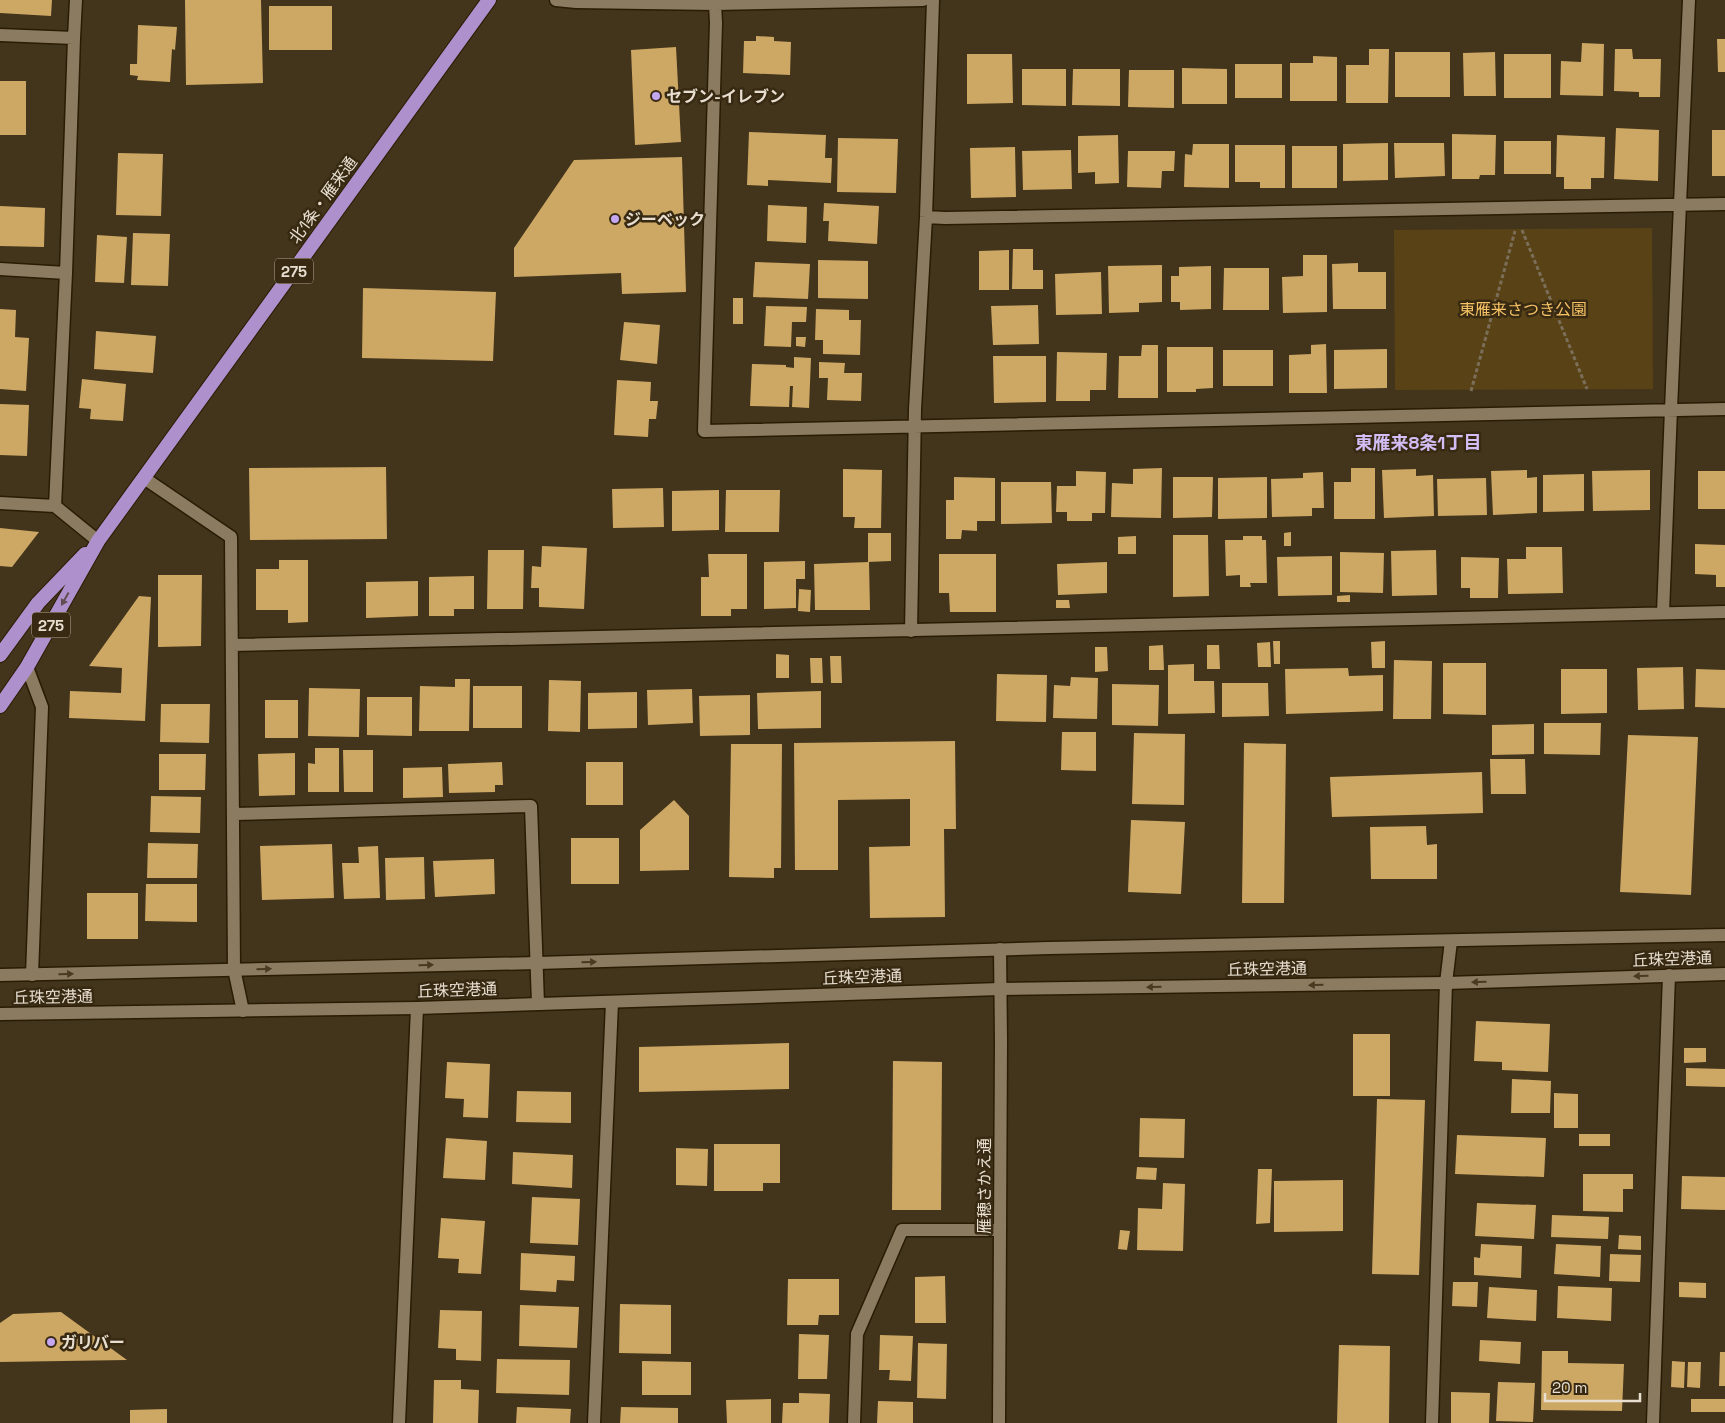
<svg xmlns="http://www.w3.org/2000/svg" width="1725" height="1423" font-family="'Space Grotesk','Noto Sans JP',sans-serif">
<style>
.green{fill:#594216}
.building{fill:#cda764}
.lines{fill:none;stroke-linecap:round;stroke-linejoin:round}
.minor-casing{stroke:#291c04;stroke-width:15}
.tertiary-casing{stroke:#291c04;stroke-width:15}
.secondary-casing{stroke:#291c04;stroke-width:15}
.trunk-casing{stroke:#291c04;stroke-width:16}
.path{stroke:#7b6f5a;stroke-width:3;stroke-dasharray:4 2.5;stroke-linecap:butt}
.minor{stroke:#8b7b61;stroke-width:12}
.tertiary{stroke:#8b7b61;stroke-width:12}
.secondary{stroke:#8b7b61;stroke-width:12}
.trunk{stroke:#ae90cc;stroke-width:14}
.oneway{fill:#614e53}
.oneway2{fill:#493a22}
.poi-dot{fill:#c5a7f1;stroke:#382a12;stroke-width:2}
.labels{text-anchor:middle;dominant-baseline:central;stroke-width:5;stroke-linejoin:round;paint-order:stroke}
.shield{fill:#382a12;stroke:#b3a998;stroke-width:1}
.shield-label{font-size:15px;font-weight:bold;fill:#e8dfd1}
.poi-label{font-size:16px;font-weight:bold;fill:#e8dfd1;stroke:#382a12;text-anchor:start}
.street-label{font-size:16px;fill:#e8dfd1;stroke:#382a12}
.park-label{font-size:16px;fill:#f6c265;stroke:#382a12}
.neighbourhood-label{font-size:18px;font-weight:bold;fill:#d3bdf5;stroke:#382a12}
</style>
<rect width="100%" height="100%" fill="#43351c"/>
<path class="green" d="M1652,228L1653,389L1395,390L1394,230Z"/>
<path class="building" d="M0,0H52L51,16L0,13Z
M185,0H261L263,83L186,85Z
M269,6H332V50H269Z
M138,25L177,27L175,50L172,49L170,82L137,80L138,76L130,75V64H137Z
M756,36L774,37V41L791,42L790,75L743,73L744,41H756Z
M1717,39H1725V72H1718Z
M1582,43L1604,44L1603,96L1560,95L1561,61L1581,62Z
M676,47L681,142L635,145L631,50Z
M1369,49H1389L1388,103H1346V65H1369Z
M1615,49H1632L1633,59H1661L1660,97H1639V92L1614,91Z
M1395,52H1450V97H1395Z
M1495,52L1496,96H1464L1463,53Z
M967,54H1012L1013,103L967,104Z
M1504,54H1551V98H1504Z
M1313,56L1337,57V101H1290V63H1313Z
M1235,64H1282V98H1235Z
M1182,68L1227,69V104H1182Z
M1022,69H1066V106L1022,105Z
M1073,69H1120V106L1072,105Z
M1129,70H1174V108L1128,107Z
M0,81H26V135H0Z
M1616,128L1659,130L1658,181L1614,179Z
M1712,130H1725V176H1712Z
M749,132L826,135L825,158H832L831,183L768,180V186L747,185Z
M1452,134L1496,135L1495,175H1480L1479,179H1452Z
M1118,135L1119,183L1095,184V172L1078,173V136Z
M1557,135L1605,137L1604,178H1591V189H1564V177H1556Z
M838,138L898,139L896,193L837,192Z
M1504,141H1551V174H1504Z
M1388,143V180L1343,181V144Z
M1394,143H1444L1445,176L1395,178Z
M1193,144H1229V188L1184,187L1185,154L1192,155Z
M1235,145H1285V188H1260V182H1235Z
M1292,146H1337V188H1292Z
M1015,147L1016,197L971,198L970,148Z
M1071,150L1072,189L1023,190L1022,151Z
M1128,151H1175L1174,171H1162L1161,188L1127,187Z
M118,153L163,154L161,216L116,215Z
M682,157L686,292L622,294L621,273L514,277V248L574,160Z
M824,203L879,206L877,244L828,241L829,221H823Z
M768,205L807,207L806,243L767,241Z
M0,206L45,208L44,247L0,246Z
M133,233L170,234L168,286L131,285Z
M97,235L127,237L124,283L95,282Z
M1013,249H1033V270H1043V289H1012Z
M1009,250V290H979V251Z
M1303,255H1327V312L1283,313L1282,277L1303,276Z
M818,260L868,261V299L818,298Z
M755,262L810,264L808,299L753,297Z
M1358,263V272H1386V309H1333L1332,264Z
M1162,265V302L1139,303V312L1109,313L1108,266Z
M1211,266V309L1180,310V302H1171V276H1179V267Z
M1224,268H1269V310H1223Z
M1101,272L1102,314L1056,315L1055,274Z
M363,288L496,292L493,361L362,358Z
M733,298H743V324H733Z
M1038,305L1039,344L993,345L991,306Z
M766,306L807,307L806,322H792L791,347L764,346Z
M0,309L16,310L15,337L29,338L26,391L0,389Z
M816,309L849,310V320H861L860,355L823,354V340H815Z
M624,322L660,325L657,364L620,360Z
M96,331L156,336L153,373L94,369Z
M796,337H806L805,347L796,346Z
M1326,344L1327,393H1289V355L1311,354V345Z
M1142,345H1158V398H1118L1119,356H1141Z
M1167,347H1213V388L1196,389V392H1167Z
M1387,349V388L1334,389V350Z
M1223,350H1273V386H1223Z
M1057,352L1107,353L1106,390H1090V401H1056Z
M993,356H1046V402L994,403Z
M794,357L811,358L809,408L792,407L793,386H790L789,407L750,406L752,364L786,365V367L794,368Z
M819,362L845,363L844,373H862L861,401L827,400L828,378H819Z
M82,379L126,384L123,421L90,419L91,409L79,408Z
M617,380L651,382L650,401H658L656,419H649L648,437L614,435Z
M0,404L29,405L27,456L0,455Z
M386,467L387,539L250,540L249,468Z
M1162,468L1161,518L1111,517L1112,483L1133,484V469Z
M1351,468H1375V519H1334V482H1351Z
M843,469L882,470L881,528H854L855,517H843Z
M1416,469V476L1433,475L1434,516L1384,518L1382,470Z
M1527,470V478L1537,477V513L1493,515L1491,471Z
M1650,470V510L1593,511L1592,471Z
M1076,471L1106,472L1105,513H1092V521H1067V512H1056L1057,486H1076Z
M1698,471H1725V509H1698Z
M1323,472L1324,508H1312V516L1272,517L1271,479L1303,478V473Z
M1584,474V511L1543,512V475Z
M954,477L995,478V521H977V531L962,530L961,539H946V500H954Z
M1173,477H1213L1212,517L1173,518Z
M1267,477V518L1218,519V478Z
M1486,478L1487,515L1438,516L1437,479Z
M1001,482H1051L1052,523L1001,524Z
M663,488L664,527L613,528L612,489Z
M719,490V530L672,531V491Z
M726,490H780L779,532H725Z
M0,528L39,532L12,567L0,566Z
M1291,532V546H1284V533Z
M868,533H891V561L868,562Z
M1173,535H1208L1209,596L1173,597Z
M1136,536V554H1118V537Z
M1243,536H1262V540H1266L1267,583H1250L1251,587H1240V575L1226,576L1225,540H1243Z
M1695,544L1725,545V587H1716V575L1695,574Z
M542,546L587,548L584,609L539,607V588H531L532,566L541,567Z
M1526,547H1562L1563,593L1508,594L1507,559H1526Z
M488,550H524L523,609H487Z
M1436,550L1437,595L1392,596L1391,551Z
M1340,552L1384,553L1383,593L1340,592Z
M708,554H747V609H731V616H701V577H709Z
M939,554H996V612H950L949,593H939Z
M1332,556V595L1278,596L1277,557Z
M1461,557L1499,558L1498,598H1470V588H1461Z
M279,560H308V622L288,623V610H256V569H279Z
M805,561V579H796V608L764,609V562Z
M869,562L870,610H815L814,564Z
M1107,562V593L1058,595L1057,564Z
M158,575H202L201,646L158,647Z
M474,576V609H454V616H429V577Z
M418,581V616L366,618V582Z
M799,589L811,590L810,612L798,611Z
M1350,595V602H1337V596Z
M139,596L151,597L145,721L69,718L70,691L121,693L122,668L89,666Z
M1056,600H1069L1070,608H1056Z
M1273,641H1280V664H1274Z
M1385,641V668H1372L1371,642Z
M1270,642L1271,667H1258L1257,643Z
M1163,645L1164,670H1149V646Z
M1207,645H1219L1220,669H1207Z
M1095,647H1107L1108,671L1095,672Z
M776,654L789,655V678H776Z
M830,656H841L842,683H831Z
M810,658H822L823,683H811Z
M1394,660L1432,661L1431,719H1393Z
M1443,663H1486V715L1443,714Z
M1194,664V681H1214L1215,713L1168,714V665Z
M1683,667L1684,709L1638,710L1637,668Z
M1348,668L1349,676L1383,675V711L1286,714L1285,669Z
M1561,669H1607V713L1561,714Z
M1696,669L1725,670V708L1695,707Z
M997,674L1047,675L1046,722L996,721Z
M1071,677L1098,678L1097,719L1053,718L1054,685L1070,686Z
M455,679H470L469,731H419L420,686L455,687Z
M549,680L581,681L580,732L548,731Z
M1222,683H1268L1269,716L1222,717Z
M1112,684L1159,685L1158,726L1112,725Z
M473,686H522V728H473Z
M309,688L360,689L359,737L308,736Z
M692,689L693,723L648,725L647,690Z
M821,691V728L758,729L757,693Z
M637,692V728L588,729V693Z
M750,695V735L700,736L699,696Z
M367,697H412V736L367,735Z
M265,700H298V738H265Z
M161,704H210L209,743L160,742Z
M1544,723H1601L1600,755L1544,754Z
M1534,724V754L1492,755V725Z
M1062,732H1096V771L1061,770Z
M1134,733L1185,734L1184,805L1132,804Z
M1628,735L1698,737L1691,895L1620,892Z
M955,741L956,829H944L945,917L870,918L869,847L910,846V799L838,800V870H795L794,743Z
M1244,743L1286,744L1284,903H1242Z
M731,744H782L781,868H774V878L729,877Z
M315,748H339V792H308V763L315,764Z
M343,750H373V792H344Z
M295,753V795L259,796L258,754Z
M159,754H206L205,790H159Z
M1490,759H1525L1526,794H1491Z
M502,762L503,785H495V792L449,793L448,764Z
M586,762H623V805H586Z
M442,767L443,797L403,798V768Z
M1482,772L1483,813L1332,817L1330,777Z
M151,796L201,797L200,833L150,832Z
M674,800L689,816V870L640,871V830Z
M1131,820L1185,822L1181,894L1128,892Z
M1426,826L1427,845L1437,844V879H1371L1370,827Z
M571,838H619V884H571Z
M148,843L198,844L197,878H147Z
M332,844L334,898L262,900L260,846Z
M378,846L380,898L344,899L342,863H359L358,847Z
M424,857L425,899L386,900L385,858Z
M494,859L495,894L435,897L433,861Z
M146,884H197V922L145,921Z
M87,893H138V939H87Z
M1476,1021L1550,1024L1548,1072L1502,1070V1062L1474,1061Z
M1353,1034H1390V1096H1353Z
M789,1043V1089L639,1092V1047Z
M1684,1048H1706V1062L1684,1063Z
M893,1061L942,1062L941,1210H892Z
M447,1062L490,1064L488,1118L463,1117L464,1099L445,1098Z
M1686,1068L1725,1069V1087L1686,1086Z
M1512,1079L1551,1081L1550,1113H1511Z
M517,1091L571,1092V1123L516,1122Z
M1554,1093L1578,1094V1128H1554Z
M1377,1099L1425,1100L1419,1275L1372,1274Z
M1140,1118L1185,1119L1184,1158L1139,1157Z
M1579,1134H1610V1146H1579Z
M1457,1135L1546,1138L1544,1177L1455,1174Z
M446,1138L487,1141L485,1180L443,1178Z
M714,1144H780V1183H763V1191H714Z
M676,1148L708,1149L707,1186L676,1185Z
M513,1152L573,1155L572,1188L512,1184Z
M1137,1167L1157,1168L1156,1180L1136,1179Z
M1258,1169H1272L1270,1223L1256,1224Z
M1583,1174H1633V1189H1623V1212L1583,1211Z
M1682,1176L1725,1177V1210L1681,1209Z
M1343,1180V1231L1274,1232V1181Z
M1163,1183L1185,1184L1183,1251L1137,1250L1138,1208L1162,1209Z
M532,1197L580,1199L578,1245L530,1243Z
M1477,1203L1536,1205L1534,1239L1475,1236Z
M1552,1215L1609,1217L1608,1239L1551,1237Z
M441,1218L485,1221L481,1274L458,1273L459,1259L438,1258Z
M1120,1230L1130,1231L1127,1250L1118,1249Z
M1619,1235L1641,1236V1250L1618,1249Z
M1481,1244L1522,1246L1521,1278L1474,1275V1257L1480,1258Z
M1556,1244L1601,1246L1600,1277L1554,1274Z
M521,1253L575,1256L574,1281L557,1280L556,1292L520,1290Z
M1610,1254L1641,1255L1640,1282L1609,1281Z
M945,1276L946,1323H915V1277Z
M788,1279H839V1315H819L818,1325H787Z
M1453,1282H1478L1477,1307L1452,1306Z
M1679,1282L1706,1283V1298L1679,1297Z
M1558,1286L1612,1288L1611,1321L1557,1318Z
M1489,1287L1537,1290L1536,1321L1487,1318Z
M620,1304L671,1305V1354L619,1353Z
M520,1305L579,1307L577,1348L519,1346Z
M440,1310L482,1311L481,1361L456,1360V1349L438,1348Z
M61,1312L127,1360L0,1362V1323L13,1314Z
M799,1334L829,1335L827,1379H798Z
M880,1335L913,1336L911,1381L889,1380L890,1370H879Z
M1480,1340L1521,1342L1520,1364L1479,1361Z
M918,1343L947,1344L946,1399L917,1398Z
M1339,1345L1390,1346L1389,1423H1337Z
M1542,1351H1568V1363L1624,1364L1622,1411L1541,1410Z
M1720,1352H1725V1386H1719Z
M497,1359L570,1360L569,1395L496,1393Z
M642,1361L691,1362V1395H642Z
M1672,1361L1685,1362L1684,1388L1671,1387Z
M1688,1362H1701L1700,1388L1687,1387Z
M434,1380H461V1389L479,1390L478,1423H433Z
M1498,1382L1535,1383L1533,1422L1496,1421Z
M1451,1392L1490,1393L1489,1423H1451Z
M799,1393L830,1394L829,1423H782L783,1403H799Z
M771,1399V1423H727L726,1400Z
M1691,1399H1725V1412H1691Z
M878,1401L913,1402V1423H877Z
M517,1407L571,1409L570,1423H516Z
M621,1407L678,1408V1423H620Z
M167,1409V1423H130V1410Z"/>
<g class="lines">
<g class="minor-casing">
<path id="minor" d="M76,0L74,38L66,273L55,506L98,541
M556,0L576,2L715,4L923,0
M715,4L716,23L704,431L1725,409
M0,35L74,38
M926,217L945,218L1725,204
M0,269L66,273
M144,478L231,537L234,969L243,1011
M0,503L55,506
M1663,613L1671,409L1689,0
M911,631L915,409L926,217L933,0
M232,645L1725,612
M27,667L42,707L32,975
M234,814L531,806L538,1004
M399,1423L417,1008
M594,1423L612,1002
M854,1423L857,1334L902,1230H1000
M1432,1423L1446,983L1451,941
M1653,1423L1669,975"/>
</g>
<g class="tertiary-casing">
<path id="tertiary" d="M999,1423L1001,1041L1000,949"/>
</g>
<g class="secondary-casing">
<path id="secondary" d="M0,975L537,963L1049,948L1725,935
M0,1014L417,1008L1000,989L1446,983L1725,974"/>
</g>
<g class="trunk-casing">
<path id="trunk" d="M0,655L38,603L85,554
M0,706L27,667L98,541L489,0"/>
</g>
<path class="path" d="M1522,230L1587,389
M1471,391L1515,231"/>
<use href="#minor" class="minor"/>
<use href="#tertiary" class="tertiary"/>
<use href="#secondary" class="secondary"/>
<use href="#trunk" class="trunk"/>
</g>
<defs><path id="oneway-solid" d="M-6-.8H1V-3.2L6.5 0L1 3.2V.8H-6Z" transform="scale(1.25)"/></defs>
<use class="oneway" href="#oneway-solid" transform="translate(65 599) rotate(119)"/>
<g class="oneway2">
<use href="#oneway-solid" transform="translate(589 962) rotate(-2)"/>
<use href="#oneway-solid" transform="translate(426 965) rotate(-1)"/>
<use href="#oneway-solid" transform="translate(264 969) rotate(-1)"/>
<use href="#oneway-solid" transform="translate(66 974) rotate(-2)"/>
<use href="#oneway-solid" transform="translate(1641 976) rotate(178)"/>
<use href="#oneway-solid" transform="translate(1479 982) rotate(178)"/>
<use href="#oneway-solid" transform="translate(1316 985) rotate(179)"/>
<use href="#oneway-solid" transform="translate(1154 987) rotate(179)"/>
</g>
<g class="poi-dot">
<circle cx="656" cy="96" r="5"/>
<circle cx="615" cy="219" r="5"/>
<circle cx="51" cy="1342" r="5"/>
</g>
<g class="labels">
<g class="shield">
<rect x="275" y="258.5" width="38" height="25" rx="4"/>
<rect x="32" y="612.5" width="38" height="25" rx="4"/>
</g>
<g class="shield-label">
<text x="294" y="271">275</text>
<text x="51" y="625">275</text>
</g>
<g class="poi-label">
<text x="666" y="96">セブン-イレブン</text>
<text x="625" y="219">ジーベック</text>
<text x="61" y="1342">ガリバー</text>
</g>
<g class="street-label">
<text transform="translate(323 200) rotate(-54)">北1条・雁来通</text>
<text transform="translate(1672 959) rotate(-2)">丘珠空港通</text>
<text transform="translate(1267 969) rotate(-1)">丘珠空港通</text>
<text transform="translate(862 977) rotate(-2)">丘珠空港通</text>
<text transform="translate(457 990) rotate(-2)">丘珠空港通</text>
<text transform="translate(53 997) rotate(-1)">丘珠空港通</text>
<text transform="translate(984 1186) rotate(-90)">雁穂さかえ通</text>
</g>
<g class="park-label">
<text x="1523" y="309">東雁来さつき公園</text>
</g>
<g class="neighbourhood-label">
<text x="1418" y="442">東雁来8条1丁目</text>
</g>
</g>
<path d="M1545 1393v8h95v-8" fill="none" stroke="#e8dfd1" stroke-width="2.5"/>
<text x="1552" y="1393" font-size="15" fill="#e8dfd1" stroke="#382a12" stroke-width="4" paint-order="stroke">20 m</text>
</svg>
